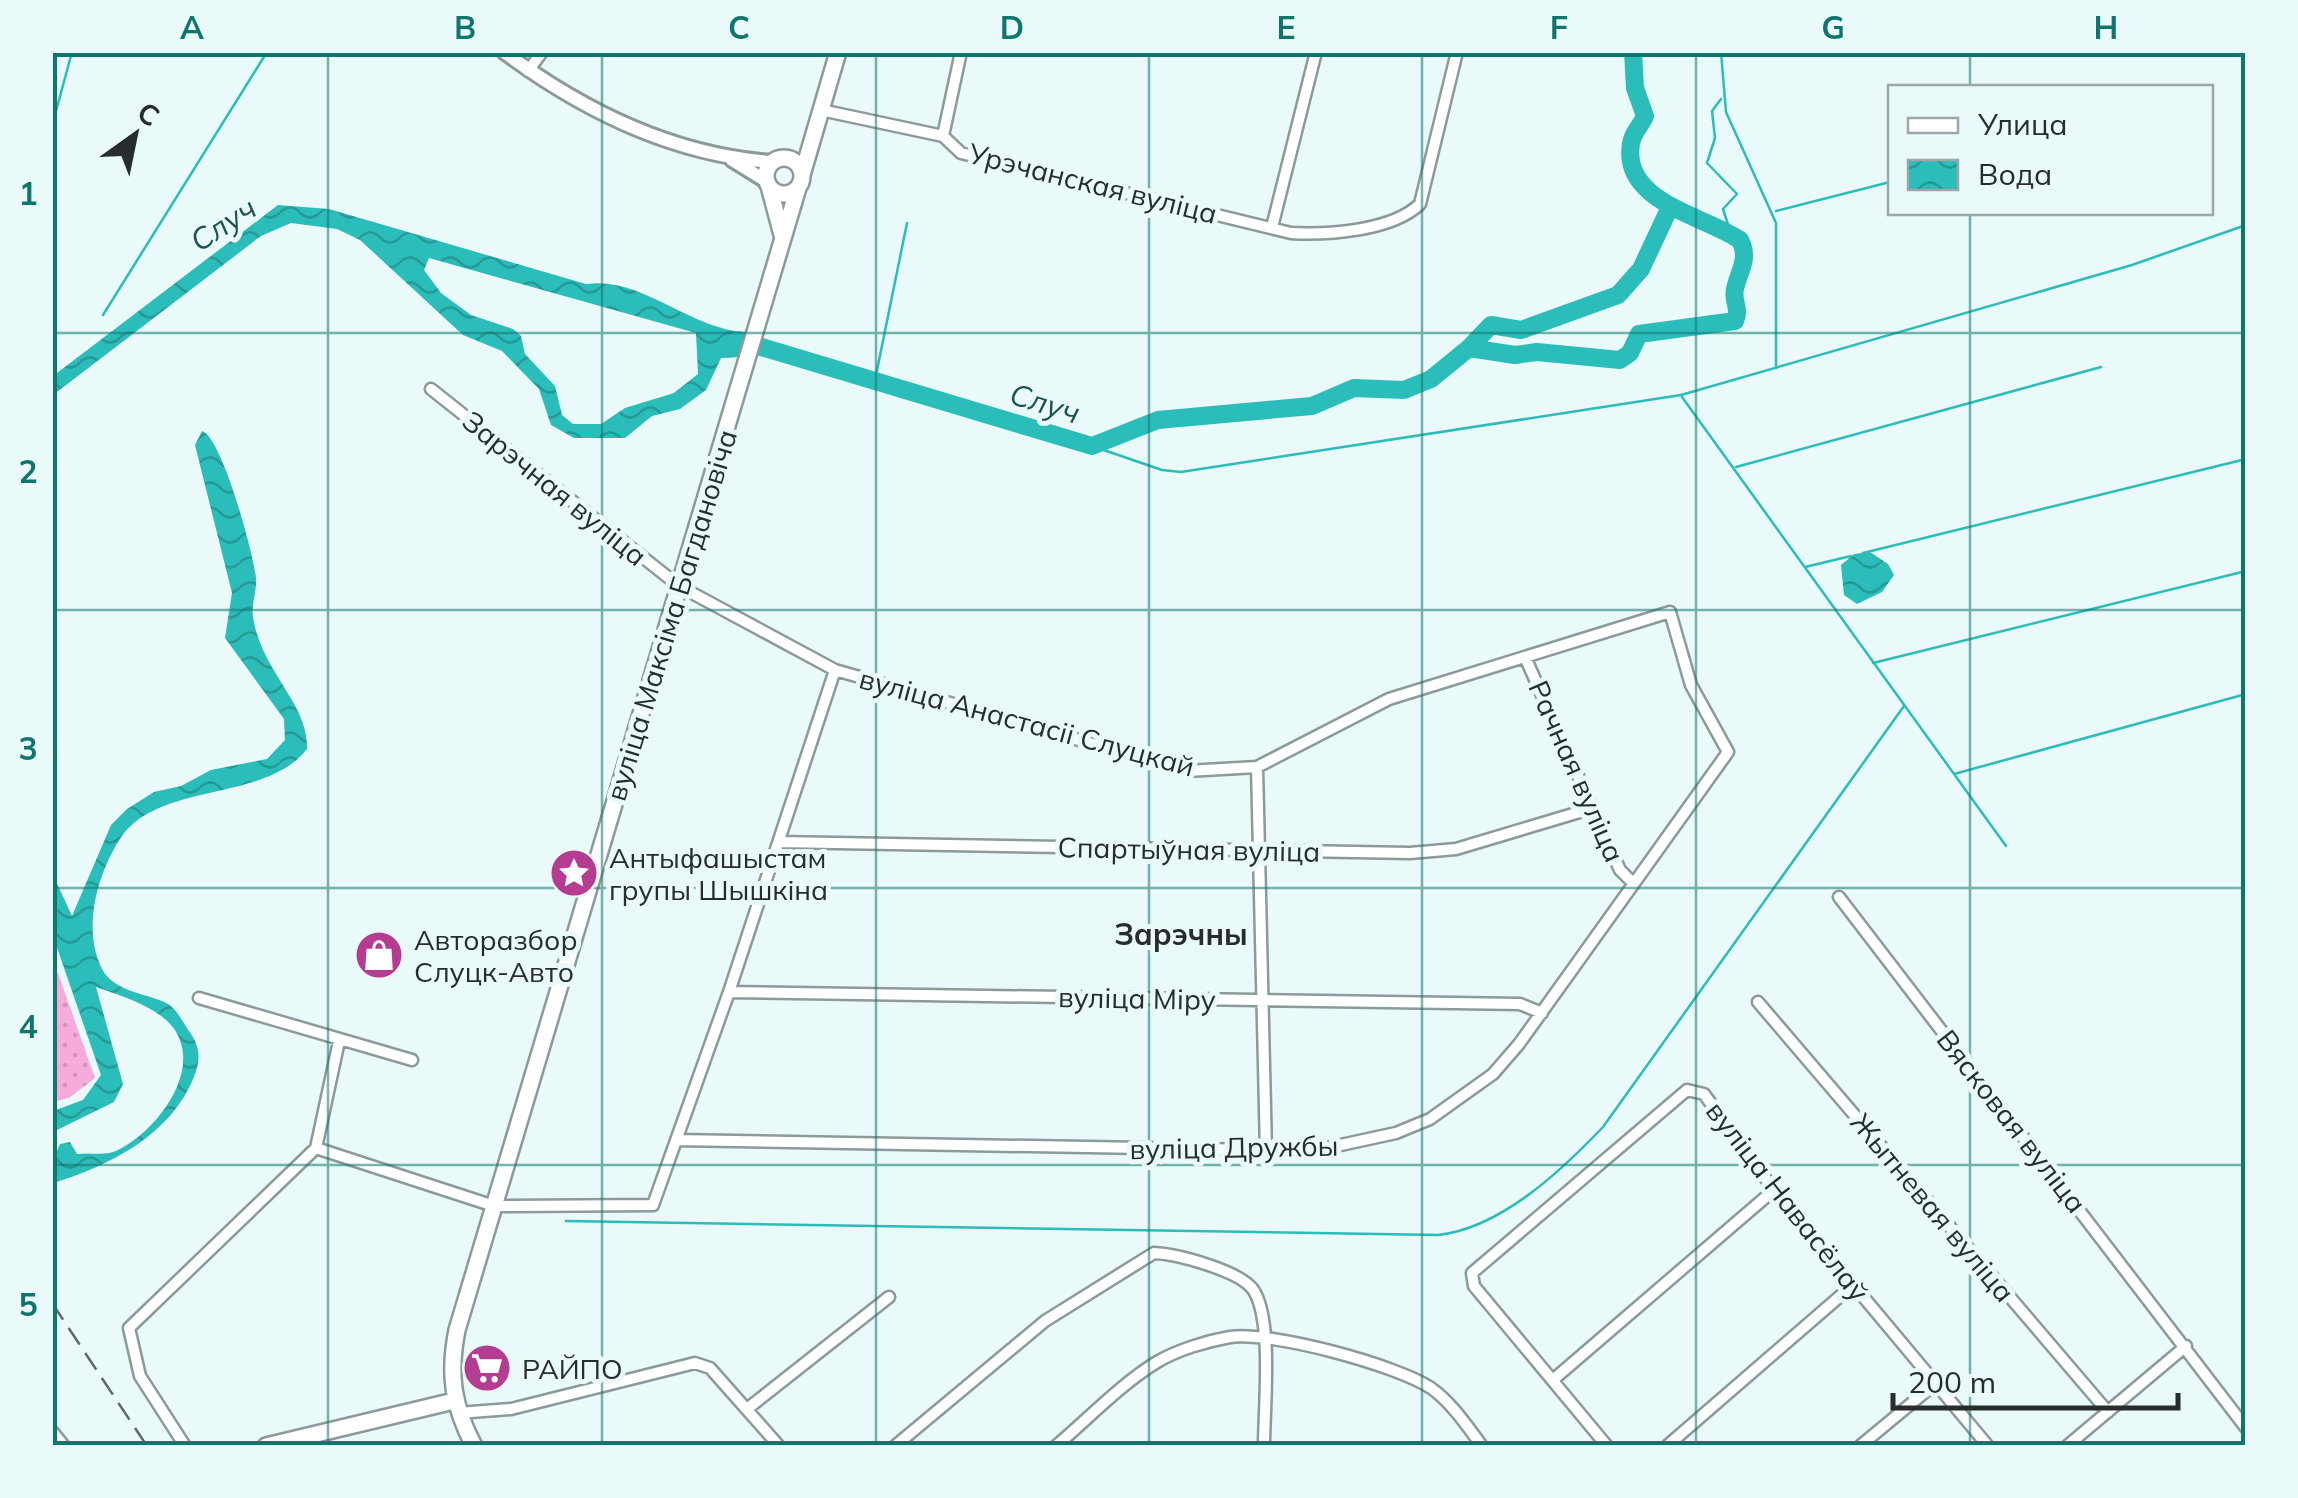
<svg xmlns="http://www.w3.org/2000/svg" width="2298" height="1498" font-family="Mulish,sans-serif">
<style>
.grass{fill:url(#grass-dots)}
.water{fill:url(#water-waves);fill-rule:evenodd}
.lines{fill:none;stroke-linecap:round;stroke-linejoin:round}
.stream{stroke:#2bbdba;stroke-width:2.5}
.river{stroke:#2bbdba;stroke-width:18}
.minor-casing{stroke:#8c9a9a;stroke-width:15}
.tertiary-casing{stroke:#8c9a9a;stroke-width:18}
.secondary-casing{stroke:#8c9a9a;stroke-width:20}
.minor{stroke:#fff;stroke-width:10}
.tertiary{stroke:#fff;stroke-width:12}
.secondary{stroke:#fff;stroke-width:15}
.rail{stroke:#606868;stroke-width:2.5;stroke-dasharray:20 10;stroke-linecap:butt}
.grid{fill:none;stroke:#0f766e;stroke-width:2.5;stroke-opacity:0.55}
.labels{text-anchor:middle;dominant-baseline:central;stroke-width:10;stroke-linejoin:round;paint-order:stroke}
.street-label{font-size:28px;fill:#272c2c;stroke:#eaf9f9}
.poi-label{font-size:28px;fill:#272c2c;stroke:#eaf9f9;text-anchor:start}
.water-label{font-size:30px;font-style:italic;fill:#195352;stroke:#eaf9f9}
.neighbourhood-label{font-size:30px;font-weight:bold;fill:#272c2c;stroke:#eaf9f9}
.neatline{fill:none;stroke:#0f766e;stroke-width:4}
.grid-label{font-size:32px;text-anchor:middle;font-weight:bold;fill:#0f766e}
</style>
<defs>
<pattern id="grass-dots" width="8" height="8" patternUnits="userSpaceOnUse" patternTransform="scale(2.5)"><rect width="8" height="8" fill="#f7abdc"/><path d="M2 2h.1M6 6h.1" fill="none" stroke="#d493bd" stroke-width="1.8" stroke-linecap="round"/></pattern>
<pattern id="water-waves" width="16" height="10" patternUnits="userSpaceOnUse" patternTransform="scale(2.5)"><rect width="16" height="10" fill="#2bbdba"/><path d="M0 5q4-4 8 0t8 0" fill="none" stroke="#259a97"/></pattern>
</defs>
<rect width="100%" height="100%" fill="#eaf9f9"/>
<path class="grass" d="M58,973L95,1078L69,1098L53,1102L52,975Z"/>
<path class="water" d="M278,205L329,209L586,284C642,276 691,330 746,332L738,357L721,358L706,390L680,409L652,416L625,438H574L551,425L539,389L502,351L463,335L360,240L337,229L291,223L261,236L53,395V376ZM429,258L696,333L698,374L674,393L625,408L601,424H573L562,415L555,386L525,354L521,336L513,329L471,315L441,293L424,270Z
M202,431C222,437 254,555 256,579C257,591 251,604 253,617C261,671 309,704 307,749C265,803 157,781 120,839C97,874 82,930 102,969C115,993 148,993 168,1004C177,1009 185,1026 191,1034C201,1049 200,1061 194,1077C171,1135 109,1166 53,1183V1160L60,1144L70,1142L77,1154C90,1152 104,1156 116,1151C156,1133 207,1067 171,1025C155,1006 119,995 96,987L123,1084L114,1102L53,1132V1111L83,1100L101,1075L53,936V875L72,916L111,825L127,809L154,792L181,786L211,770L267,759L285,740L284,719L225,638L232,593L195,445Z
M1870,552L1888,564L1894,575L1882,592L1857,604L1844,595L1841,565L1854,554Z"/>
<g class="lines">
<path class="stream" d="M1721,52L1726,112L1776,223V368
M1721,99L1712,111L1715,138L1707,163L1737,194L1723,209L1731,234
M52,126L72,52
M1776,211L1890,182
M103,315L267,52
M875,380L907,223
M1682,397L2006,846
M1092,446L1162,470L1181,472L1681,395L2132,265L2246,225
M1736,467L2101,367
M1863,553L2246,459
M1805,567L1851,556
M1873,663L2246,571
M1954,774L2246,694
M566,1221L1438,1235C1501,1228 1561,1171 1603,1127L1904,706"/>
<path class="river" d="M738,340L1092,446L1158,420L1312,406L1354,388L1404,390L1431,379L1469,348L1515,355L1537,352L1620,360L1630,353L1639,334L1735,321C1741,308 1732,302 1735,289C1739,270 1750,259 1740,240C1705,216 1621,202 1631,144C1632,133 1641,126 1645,116L1635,88L1633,52
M1469,348L1491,325L1521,330L1618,295L1641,269L1670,207"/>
<g class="minor-casing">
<path id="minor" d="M528,71L542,52
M821,110L943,136
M943,136L961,153L1291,233C1328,235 1392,231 1420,204L1457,52
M943,136L961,52
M1272,227L1316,52
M431,389L679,586L835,670L1187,771L1257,767L1389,699L1670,612L1691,685L1728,752L1519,1044L1493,1074L1430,1119L1396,1133L1313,1151L676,1140
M1525,657L1620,870L1632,882
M1257,767L1266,1151
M779,842L1410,853L1456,849L1593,808
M1839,897L2246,1428
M729,992L1520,1004L1542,1013
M199,998L412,1060
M1758,1002L2108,1412
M316,1148L339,1041
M1554,1379L1774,1190
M747,1409L889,1297
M458,1413L511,1409L695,1363L710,1368L779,1446
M52,1431L64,1446
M185,1446L140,1376L129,1328L316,1148L494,1206L653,1205L729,992L835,670
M895,1446L1045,1321L1154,1253C1177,1254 1242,1271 1254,1291C1273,1322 1264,1408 1264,1446
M1056,1446C1088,1419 1121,1384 1157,1362C1177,1350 1207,1341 1230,1337C1271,1331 1396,1365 1431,1388C1452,1403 1467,1426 1482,1446
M1607,1446L1474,1286L1472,1273L1687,1090L1704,1094L1774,1190L1988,1446
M1667,1446L1853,1285
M1860,1446L1936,1383
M2067,1446L2186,1346"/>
</g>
<g class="tertiary-casing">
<path id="tertiary" d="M504,52C582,110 674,155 772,162
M732,160L766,181"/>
</g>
<g class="secondary-casing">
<path id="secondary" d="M766 176a18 18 0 1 1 36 0a18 18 0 1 1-36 0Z
M802,175L838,52
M769,186L782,235
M266,1446L454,1401
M474,1446C453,1406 448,1375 457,1330L798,188"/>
</g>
<use href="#minor" class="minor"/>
<use href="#tertiary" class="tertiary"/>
<use href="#secondary" class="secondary"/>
<path class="rail" d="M52,1303L147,1446"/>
</g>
<path class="grid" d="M328,52V1446M602,52V1446M876,52V1446M1149,52V1446M1422,52V1446M1696,52V1446M1970,52V88M1970,212V1446M52,333H2246M52,610H2246M52,888H2246M52,1165H2246"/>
<defs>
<g id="sight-disc" transform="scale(2.5)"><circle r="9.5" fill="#b43d92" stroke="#eaf9f9"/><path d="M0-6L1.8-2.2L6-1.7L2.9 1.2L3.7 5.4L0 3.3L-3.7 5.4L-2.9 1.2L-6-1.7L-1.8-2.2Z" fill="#fff"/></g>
<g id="shop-disc" transform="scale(2.5)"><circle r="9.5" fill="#b43d92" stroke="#eaf9f9"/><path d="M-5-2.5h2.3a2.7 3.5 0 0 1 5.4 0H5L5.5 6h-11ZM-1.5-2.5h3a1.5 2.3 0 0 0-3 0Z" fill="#fff"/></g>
<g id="supermarket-disc" transform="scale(2.5)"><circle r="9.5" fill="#b43d92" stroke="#eaf9f9"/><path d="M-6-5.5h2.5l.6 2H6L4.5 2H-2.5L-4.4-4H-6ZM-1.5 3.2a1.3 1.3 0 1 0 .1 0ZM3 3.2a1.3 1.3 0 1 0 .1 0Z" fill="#fff"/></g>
</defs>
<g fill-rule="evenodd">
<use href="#sight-disc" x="574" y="873"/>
<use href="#shop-disc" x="379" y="955"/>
<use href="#supermarket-disc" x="487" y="1368"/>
</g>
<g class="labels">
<g class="street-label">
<text transform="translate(1093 183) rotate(14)">Урэчанская вуліца</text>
<text transform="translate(555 488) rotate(39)">Зарэчная вуліца</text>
<text transform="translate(671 615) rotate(-73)">вуліца Максіма Багдановіча</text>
<text transform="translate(1027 722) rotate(15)">вуліца Анастасіі Слуцкай</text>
<text transform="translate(1577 771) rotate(66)">Рачная вуліца</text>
<text transform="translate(1189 849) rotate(1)">Спартыўная вуліца</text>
<text transform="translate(1137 998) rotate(1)">вуліца Міру</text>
<text transform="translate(2012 1121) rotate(52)">Вясковая вуліца</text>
<text transform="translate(1234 1147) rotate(-1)">вуліца Дружбы</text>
<text transform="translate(1788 1201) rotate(52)">вуліца Навасёлаў</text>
<text transform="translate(1933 1207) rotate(50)">Жытневая вуліца</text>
</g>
<g class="poi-label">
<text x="609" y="857">Антыфашыстам<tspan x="609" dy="32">групы Шышкіна</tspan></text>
<text x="414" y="939">Авторазбор<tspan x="414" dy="32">Слуцк-Авто</tspan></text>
<text x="522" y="1368">РАЙПО</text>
</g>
<g class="water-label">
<text transform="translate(223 224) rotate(-33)">Случ</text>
<text transform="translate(1045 403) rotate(17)">Случ</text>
</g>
<g class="neighbourhood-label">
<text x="1181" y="934">Зарэчны</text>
</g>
</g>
<rect width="2298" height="1498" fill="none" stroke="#eaf9f9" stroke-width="110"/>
<rect x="1888" y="85" width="325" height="130" fill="#eaf9f9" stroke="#9ca7a7" stroke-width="2.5"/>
<rect x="1908" y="118" width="50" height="15" fill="#ffffff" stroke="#9ca7a7" stroke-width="2.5"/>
<text x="1978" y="135" font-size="30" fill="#272c2c">Улица</text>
<rect x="1908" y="160" width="50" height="30" fill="url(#water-waves)" stroke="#9ca7a7" stroke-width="2.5"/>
<text x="1978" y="185" font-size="30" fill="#272c2c">Вода</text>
<g transform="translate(135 135) rotate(33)" stroke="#eaf9f9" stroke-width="8" paint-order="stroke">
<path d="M0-8L18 38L0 25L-18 38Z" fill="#272c2c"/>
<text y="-15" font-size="28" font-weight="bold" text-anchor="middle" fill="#272c2c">С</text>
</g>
<path d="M1893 1393v15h285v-15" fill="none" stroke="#272c2c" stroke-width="5"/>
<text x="1908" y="1393" font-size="30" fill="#272c2c" stroke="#eaf9f9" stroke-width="8" paint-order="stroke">200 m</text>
<rect x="55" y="55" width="2188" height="1388" class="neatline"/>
<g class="grid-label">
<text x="192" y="39">A</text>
<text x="465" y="39">B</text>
<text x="739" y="39">C</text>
<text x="1012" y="39">D</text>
<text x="1286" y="39">E</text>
<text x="1559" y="39">F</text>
<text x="1833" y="39">G</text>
<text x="2106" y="39">H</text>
<text x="28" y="205">1</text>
<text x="28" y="483">2</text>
<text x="28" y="760">3</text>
<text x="28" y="1038">4</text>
<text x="28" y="1316">5</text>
</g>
</svg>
